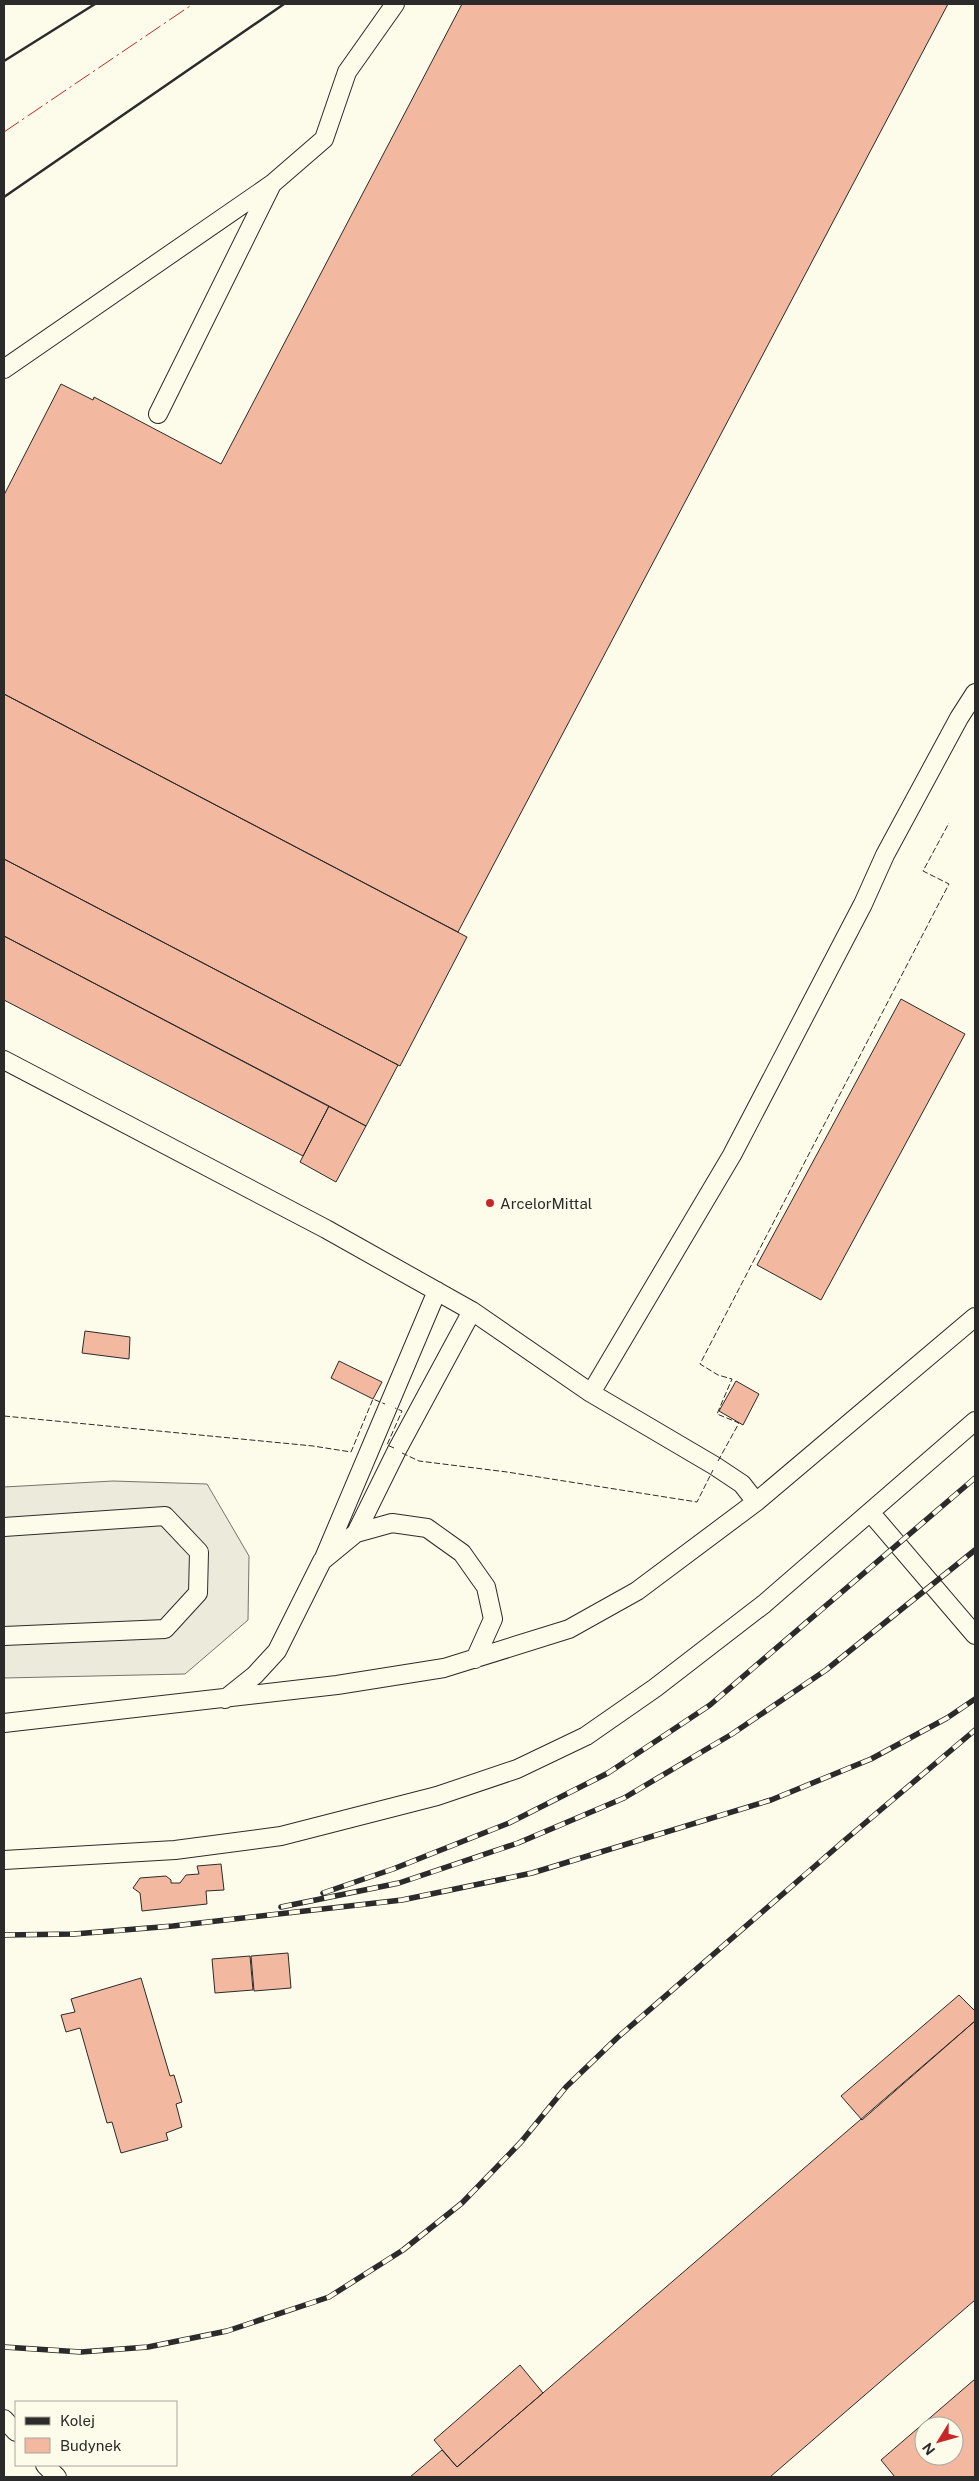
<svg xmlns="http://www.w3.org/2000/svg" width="979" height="2481" font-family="'Public Sans',sans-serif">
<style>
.parking{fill:#eceadb;stroke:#74746e}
.building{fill:#f2b8a0;stroke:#2b2b2b;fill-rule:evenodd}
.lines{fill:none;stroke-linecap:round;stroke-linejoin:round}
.lane-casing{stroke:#2b2b2b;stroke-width:20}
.lane{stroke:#fdfbea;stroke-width:18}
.rail-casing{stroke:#2b2b2b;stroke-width:5.5}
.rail{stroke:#fdfbea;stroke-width:4;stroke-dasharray:11;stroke-linecap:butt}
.fence{stroke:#2b2b2b;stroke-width:1;stroke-dasharray:6 2.5;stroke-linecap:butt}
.wall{stroke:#2b2b2b;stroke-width:2.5}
.power{stroke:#c62828;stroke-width:1;stroke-dasharray:18 4 2.5 4;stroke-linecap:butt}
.poi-dot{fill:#c62828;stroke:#fdfbea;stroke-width:2}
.labels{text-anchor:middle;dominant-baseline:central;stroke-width:4;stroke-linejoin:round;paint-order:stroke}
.poi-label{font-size:15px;fill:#2b2b2b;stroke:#fdfbea;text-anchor:start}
</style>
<rect width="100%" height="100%" fill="#fdfbea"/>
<path class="parking" d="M113,1481L207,1484L249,1556L248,1620L185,1674L4,1678V1487Z"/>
<path class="building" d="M462,4H948L458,932L4,694V495L61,384L93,400L94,397L221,464Z
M4,694L467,937L400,1066L4,859Z
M4,859L398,1065L366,1126L4,936Z
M4,936L329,1106L303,1156L4,1000Z
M901,999L965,1034L821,1300L757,1265Z
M329,1106L366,1126L336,1182L300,1162Z
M85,1331L130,1337L129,1359L82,1353Z
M339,1361L382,1382L373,1399L331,1378Z
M736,1381L759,1394L743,1425L719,1411Z
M221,1864L224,1890L206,1891L207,1904L142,1911L140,1893L133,1888L140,1878L166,1876L171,1880V1883H180L186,1875L199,1874L197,1866Z
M288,1953L291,1988L254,1991L251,1956Z
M250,1956L253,1990L215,1993L212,1959Z
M141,1978L170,2076L174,2075L182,2102L176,2104L182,2127L166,2133L168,2140L121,2153L112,2122L107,2123L80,2028L66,2032L61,2015L75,2012L71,1999Z
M959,1995L975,2011V2021L862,2120L841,2096Z
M975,2021V2300L770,2477H410L442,2450L457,2467Z
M520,2365L543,2393L457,2467L434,2440Z
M975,2379V2477H895L881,2460ZM924,2426H954V2456H924Z"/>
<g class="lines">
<g class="lane-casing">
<path id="lane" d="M4,369L272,184L324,139L347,72L395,4
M158,414L271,186
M4,1060L326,1229L472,1311L591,1393L715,1466L742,1484L756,1502
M591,1393L732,1155L863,904L885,855L959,718L975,693
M870,1512L975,1635
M4,1527L165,1516L199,1552L198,1593L165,1629L4,1636
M356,1533L397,1450L472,1311
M324,1558L437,1291
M225,1699L255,1675L277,1651L322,1561L356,1533L392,1523L427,1528L462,1553L486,1587L493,1619L475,1659
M4,1723L337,1685L444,1668L569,1629L637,1591L756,1502L975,1317
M4,1860L175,1850L281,1836L437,1796L517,1769L586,1736L655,1688L764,1604L975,1421
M4,2419L16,2432
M45,2465L57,2477"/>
</g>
<use href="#lane" class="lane"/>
<g class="rail-casing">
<path id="rail" d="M323,1893L393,1869L509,1823L608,1773L710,1705L975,1478
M281,1907L399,1883L518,1843L624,1798L732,1734L826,1670L975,1550
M4,1935L74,1934L173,1926L402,1900L532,1873L771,1800L871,1759L947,1718L975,1699
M4,2347L81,2352L148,2347L227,2331L329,2297L403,2250L462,2203L521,2142L566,2087L617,2038L845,1840L975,1730"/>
</g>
<use href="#rail" class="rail"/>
<path class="fence" d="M4,1416L313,1446L351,1452L373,1399L385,1404
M394,1448L387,1445L402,1411L395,1408
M402,1453L419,1461L507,1472L697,1502L713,1470
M718,1461L739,1423L717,1414L732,1379L718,1375L700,1364L949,884L923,871L949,823"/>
<path class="wall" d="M4,61L95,4
M4,197L284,4"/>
<path class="power" d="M4,132L193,4"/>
</g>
<circle class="poi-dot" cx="490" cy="1203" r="5"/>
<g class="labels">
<g class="poi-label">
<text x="500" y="1203">ArcelorMittal</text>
</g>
</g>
<rect width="979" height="2481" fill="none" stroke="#2b2b2b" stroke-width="10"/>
<rect x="15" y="2401" width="162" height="65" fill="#fdfbea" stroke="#a9a89e"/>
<rect x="25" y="2417" width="25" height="8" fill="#2b2b2b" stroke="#a9a89e"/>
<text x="60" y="2426" font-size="15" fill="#2b2b2b">Kolej</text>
<rect x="25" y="2438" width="25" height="15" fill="#f2b8a0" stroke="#a9a89e"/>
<text x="60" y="2451" font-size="15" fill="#2b2b2b">Budynek</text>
<g transform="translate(939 2441) rotate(233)"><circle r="24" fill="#fdfbea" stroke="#a9a89e"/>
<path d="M0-4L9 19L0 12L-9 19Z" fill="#c62828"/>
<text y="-8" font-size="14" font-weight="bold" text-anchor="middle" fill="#2b2b2b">N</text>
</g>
</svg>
